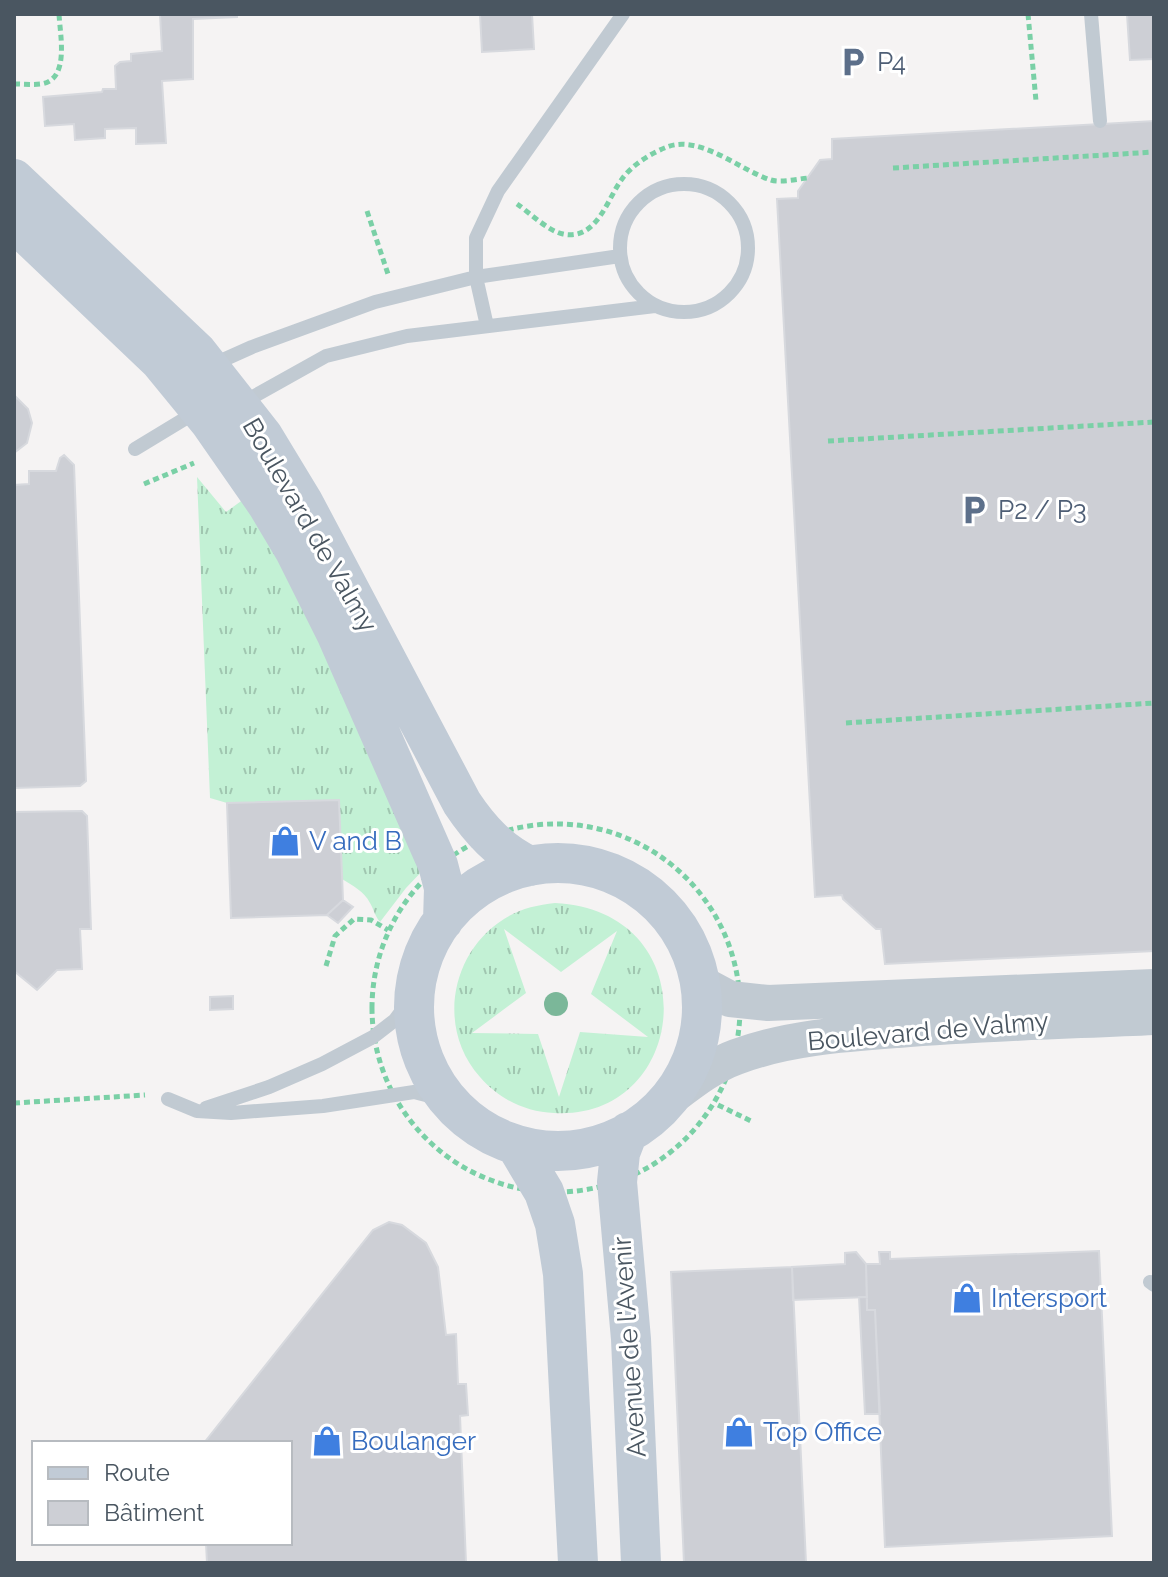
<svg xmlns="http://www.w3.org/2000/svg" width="1168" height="1577" font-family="Raleway,sans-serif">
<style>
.grass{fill:url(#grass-tufts);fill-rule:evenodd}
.building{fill:#cdcfd5;stroke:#d7d9de;stroke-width:2}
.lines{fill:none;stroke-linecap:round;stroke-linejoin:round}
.path{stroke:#7ad0a6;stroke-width:5;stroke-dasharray:6 4;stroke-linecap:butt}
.service{stroke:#c1cad2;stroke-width:14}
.tertiary{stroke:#c1cad2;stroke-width:36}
.secondary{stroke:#c1cbd6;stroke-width:40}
.tree{fill:#7bb799}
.labels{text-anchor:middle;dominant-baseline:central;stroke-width:6;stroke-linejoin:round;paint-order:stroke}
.service-label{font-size:26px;fill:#4e5e75;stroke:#fff;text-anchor:start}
.street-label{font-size:26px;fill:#4a5661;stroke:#fff}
.shop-label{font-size:26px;fill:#366cbe;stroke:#fff;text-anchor:start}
</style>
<defs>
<pattern id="grass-tufts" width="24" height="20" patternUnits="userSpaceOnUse" patternTransform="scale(2)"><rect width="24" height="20" fill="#c3f1d5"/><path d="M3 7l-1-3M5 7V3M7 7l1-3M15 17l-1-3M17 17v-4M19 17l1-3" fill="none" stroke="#a0c6b0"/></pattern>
</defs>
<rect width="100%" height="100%" fill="#f5f3f3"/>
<path class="grass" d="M197,477L226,512L244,499L298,585L427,866L406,888L380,922C375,916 374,910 370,903C364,891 353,886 342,879L339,800L227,803L210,798Z
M555,903C710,911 690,1121 554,1113C525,1112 499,1099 480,1077C437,1029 450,953 504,919C519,909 537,905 555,903ZM504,929L561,972L617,931L591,994L648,1037L580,1032L559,1097L538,1034L472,1033L526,993Z"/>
<path class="building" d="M160,14H237V17L193,19V79L162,81L166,143L136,144V128L105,129V138L75,140L74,124L45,126L43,97L102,92L103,89H116L115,66L120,62L131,61V54L162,51Z
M480,14H532L534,49L482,52Z
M1127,14H1154V59L1130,60Z
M1154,121V951L885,964L881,929H876L843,899L842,895L815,897L777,199L798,198V191L820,160L832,159V139Z
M14,395L28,409L32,423L27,443L14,453Z
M64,455L74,465L86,781L80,786L14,788V485L29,484V471H56L60,458Z
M339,800L343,900L327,915L231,918L227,803Z
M82,811L87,816L91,929H80L82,969L57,970L37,990L14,971V812Z
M343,900L353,907L338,923L327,915Z
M233,996V1009L210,1010V997Z
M389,1222L402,1225L426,1243L438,1267L446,1335L456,1334L458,1384H466L468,1415L460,1416L466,1563H207L206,1543H290V1443H204L373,1230Z
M1099,1251L1112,1536L885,1547L875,1310H867L866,1264H880L879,1252H890V1259Z
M856,1252L866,1264L867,1297L793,1300L792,1267L845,1264V1253Z
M792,1267L806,1563H684L671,1272Z
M859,1297H867V1310H875L880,1414H865Z"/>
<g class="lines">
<path class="path" d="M1028,14L1036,101
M14,84C23,84 32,85 41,84C70,80 60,35 59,14
M893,168L1154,152
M517,204C530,213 548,231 563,234C597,241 607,199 622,179C632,165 651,153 667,147C700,134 741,171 771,180C781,183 797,179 808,178
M367,211L388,274
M828,441L1154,422
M144,484L194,463
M846,723L1154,703
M372 1008a184 184 0 1 1 368 0a184 184 0 1 1-368 0Z
M326,966L335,936L354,919L371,920L388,930
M14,1103L145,1095
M718,1105L753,1122"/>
<path class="service" d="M1091,14L1100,121
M620 248a64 64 0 1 1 128 0a64 64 0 1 1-128 0Z
M487,326L476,277V238L498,191L623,14
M214,368L223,360L252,347L375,302L476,277L620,256
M239,400L251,398L326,356L407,336L655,306
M135,449L196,412
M168,1099L197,1111L231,1113L323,1106L414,1092L449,1101
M206,1108L269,1087L322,1064L373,1037L395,1020L415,993
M1150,1282L1154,1285"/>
<path class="tertiary" d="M700,983L730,999L768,1003L1154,987
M669,1099C689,1084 711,1066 736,1057C787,1038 844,1034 898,1030C983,1023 1069,1021 1154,1017"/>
<path class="secondary" d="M14,179L197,352L263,436L303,502L462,803C480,830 500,852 530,866
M14,222L160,361L210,422L267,504L295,551L336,633L438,865L444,888L443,921
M414 1007a144 144 0 1 1 288 0a144 144 0 1 1-288 0Z
M628,1132L620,1153L617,1182L631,1339L641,1563
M516,1145L544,1192L555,1224L563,1274L578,1563"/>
</g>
<circle class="tree" cx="556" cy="1004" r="12"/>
<defs>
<g id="parking-bare" transform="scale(2.4)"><path d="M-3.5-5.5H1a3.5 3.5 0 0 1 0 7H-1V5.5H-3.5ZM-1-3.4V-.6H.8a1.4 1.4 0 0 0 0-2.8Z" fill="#5c6f8a" stroke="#fff" stroke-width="2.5" paint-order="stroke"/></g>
<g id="shop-bare" transform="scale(2.4)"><path d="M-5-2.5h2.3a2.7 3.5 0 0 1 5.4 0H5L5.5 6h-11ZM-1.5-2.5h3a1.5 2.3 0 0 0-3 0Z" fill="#3f7fe0" stroke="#fff" stroke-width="2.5" paint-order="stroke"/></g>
</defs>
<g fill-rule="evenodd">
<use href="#parking-bare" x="853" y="62"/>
<use href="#parking-bare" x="974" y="510"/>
<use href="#shop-bare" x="285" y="841"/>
<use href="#shop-bare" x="967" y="1298"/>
<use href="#shop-bare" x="739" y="1432"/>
<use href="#shop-bare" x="327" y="1441"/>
</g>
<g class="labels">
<g class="service-label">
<text x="877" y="62">P4</text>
<text x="998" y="510">P2 / P3</text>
</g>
<g class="street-label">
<text transform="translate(310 525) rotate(60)">Boulevard de Valmy</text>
<text transform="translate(928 1031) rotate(-5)">Boulevard de Valmy</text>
<text transform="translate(629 1347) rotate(-94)">Avenue de l'Avenir</text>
</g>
<g class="shop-label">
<text x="309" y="841">V and B</text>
<text x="991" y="1298">Intersport</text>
<text x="763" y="1432">Top Office</text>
<text x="351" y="1441">Boulanger</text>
</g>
</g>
<rect width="1168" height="1577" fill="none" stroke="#4a5661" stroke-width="32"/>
<rect x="32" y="1441" width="260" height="104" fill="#ffffff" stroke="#b7bbc0" stroke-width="2"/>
<rect x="48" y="1467" width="40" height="12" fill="#c1cbd6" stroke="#b7bbc0" stroke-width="2"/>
<text x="104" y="1481" font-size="24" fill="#4a5661">Route</text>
<rect x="48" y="1501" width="40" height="24" fill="#cdcfd5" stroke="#b7bbc0" stroke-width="2"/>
<text x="104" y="1521" font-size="24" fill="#4a5661">Bâtiment</text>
</svg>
